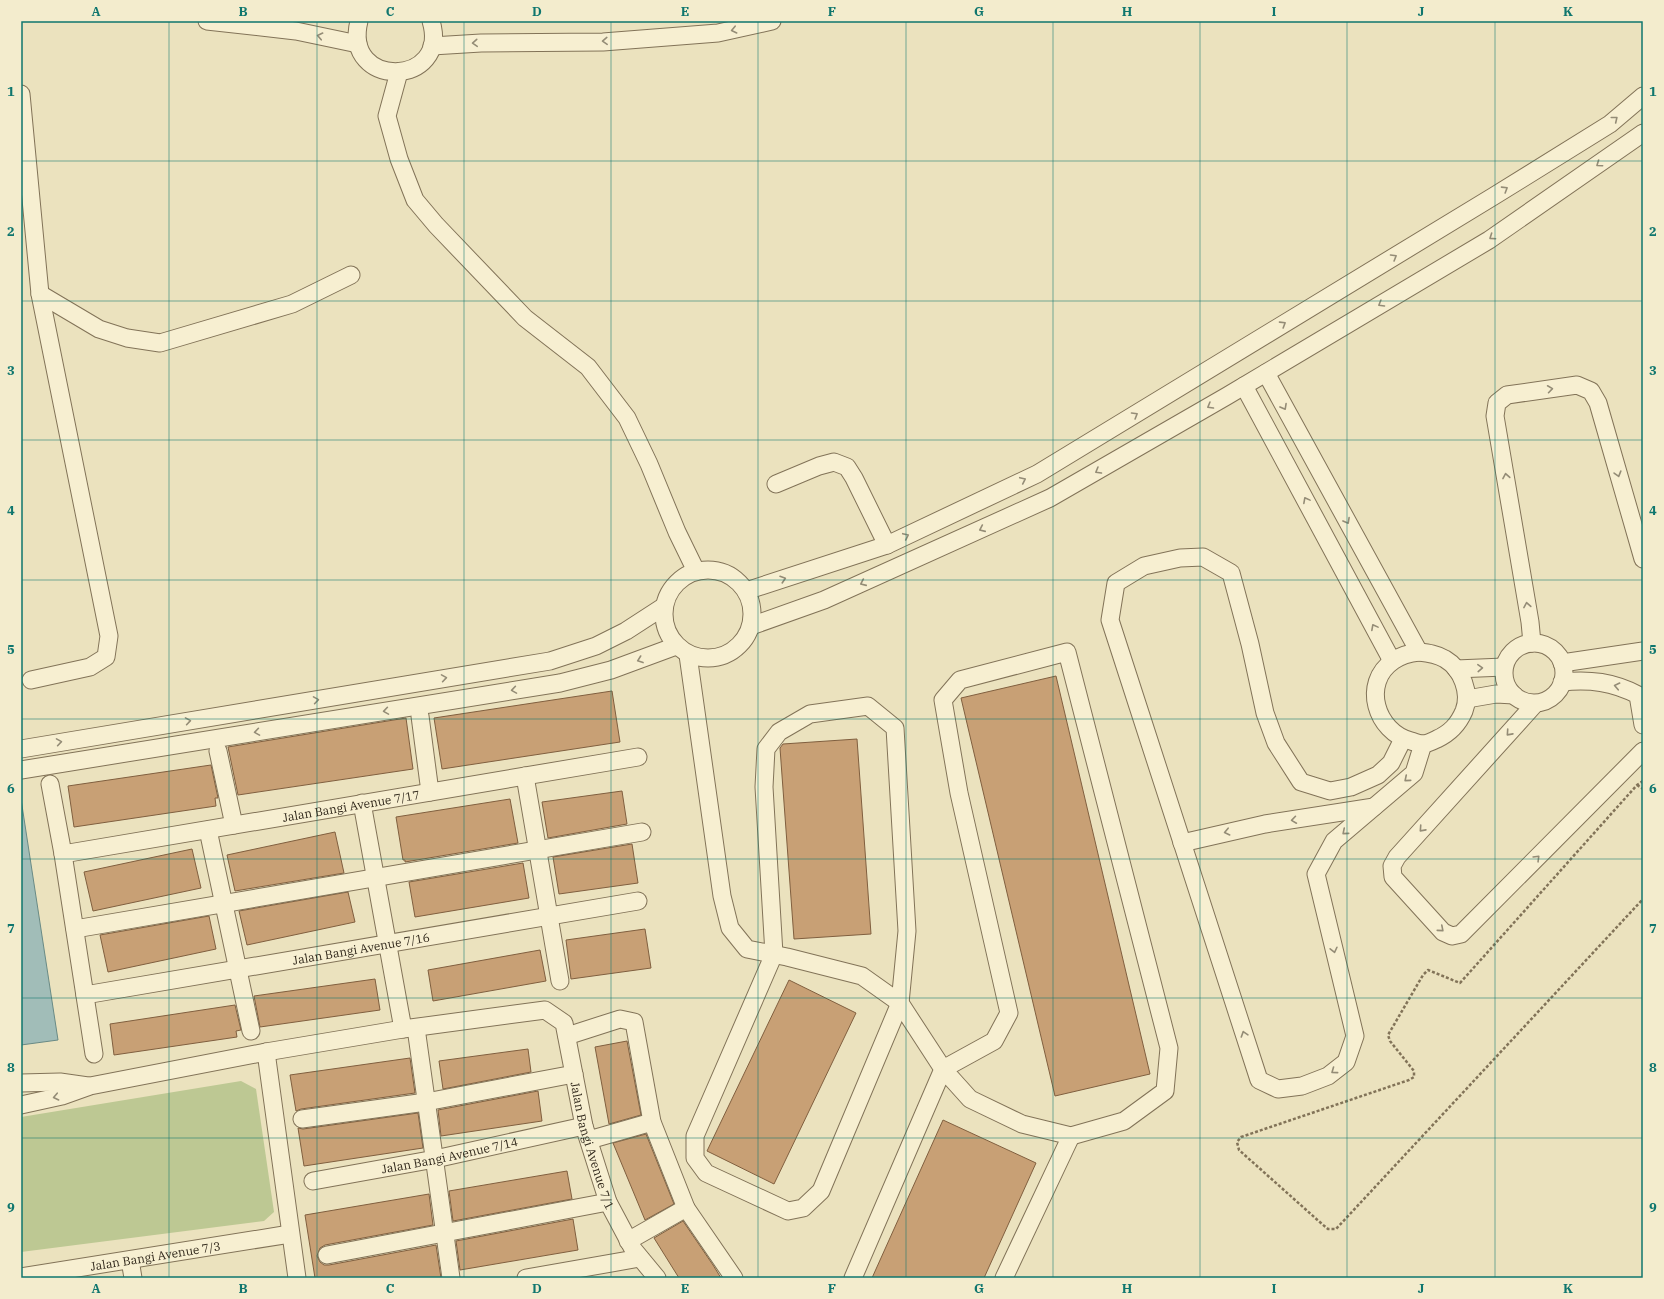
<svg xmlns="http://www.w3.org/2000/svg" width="1664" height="1299" font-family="'IBM Plex Serif',serif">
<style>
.green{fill:#bdc893}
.water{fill:#a1bdb8;stroke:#698a85}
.building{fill:#c8a075;stroke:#805f3f}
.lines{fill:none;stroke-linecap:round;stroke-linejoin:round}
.minor-casing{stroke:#827358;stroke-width:19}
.path{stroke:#827358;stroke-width:2.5;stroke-dasharray:3 2;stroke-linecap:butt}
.minor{stroke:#f7efd1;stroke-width:17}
.oneway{stroke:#948c76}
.grid{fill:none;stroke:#0f766e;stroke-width:1;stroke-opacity:0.55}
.labels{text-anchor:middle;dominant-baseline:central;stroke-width:3.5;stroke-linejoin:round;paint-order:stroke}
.street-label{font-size:12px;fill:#32291c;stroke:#f3eccd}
.neatline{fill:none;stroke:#0f766e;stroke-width:1.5}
.grid-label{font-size:13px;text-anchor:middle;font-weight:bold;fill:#0f766e}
</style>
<rect width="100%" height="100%" fill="#ebe2be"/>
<path class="green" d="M241,1081L256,1089L274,1212L264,1221L21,1252V1117Z"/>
<path class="water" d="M21,799L58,1040L21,1045Z"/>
<path class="building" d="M1056,676L1150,1074L1055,1096L961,698Z
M612,691L620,742L442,769L434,718Z
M406,718L413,769L238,795L228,747Z
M857,739L871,934L794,939L780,748L783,744Z
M211,765L218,798H215L216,806L74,827L68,786Z
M622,791L627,824L548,838L542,802Z
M510,799L518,843L405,862V860H403L396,817Z
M335,832L344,873L235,891L227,855Z
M632,844L638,883L559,894L553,857Z
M192,849L201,888L93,911L84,872Z
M523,863L529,898L415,917L409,882Z
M348,892L355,922L247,945L239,911Z
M209,916L216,949L108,972L100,935Z
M645,929L651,968L571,979L566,940Z
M540,950L546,981L433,1001L428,970Z
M375,979L380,1010L260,1027L254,996Z
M789,980L856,1013L774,1184L707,1151Z
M235,1005L241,1030L236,1031L237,1037L114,1055L110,1024Z
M627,1041L641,1115L609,1124L595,1047Z
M528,1049L531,1072L443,1089L439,1061Z
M410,1058L415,1093L301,1109L296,1111L290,1075Z
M538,1091L542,1121L441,1136L438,1110Z
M418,1113L423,1148L304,1166L298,1128L303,1129Z
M943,1120L1036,1163L984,1278H872Z
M646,1134L674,1204L645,1220L613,1143Z
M567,1171L572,1199L453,1221L449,1191Z
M429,1194L433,1225L325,1245L320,1248L317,1256L320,1262L324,1265H329L436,1245L441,1278H315L305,1215Z
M573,1219L578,1250L460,1270L456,1241Z
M683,1221L713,1265L721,1278H679L654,1238Z"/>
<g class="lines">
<g class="minor-casing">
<g id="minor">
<path d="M207,21L296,31L358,44"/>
<path d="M359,21C342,90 451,87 431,21"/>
<path d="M432,46L481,43L603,42L718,33L772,21"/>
<path d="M399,72L387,116L399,159L415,200L436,225L525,318L588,367L627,418L649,464L677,532L696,571"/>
<path d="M21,94L40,294L109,636L106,657L90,667L31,680"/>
<path d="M40,294L99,329L127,338L160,343L292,304L351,275"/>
<path d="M1266,373L1419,652"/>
<path d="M1244,386L1392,661"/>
<path d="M776,484L819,466L834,462L847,467L854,478L887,545"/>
<circle cx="708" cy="614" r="44"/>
<path d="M746,591L887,545L1037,474L1494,196L1610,124L1643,96"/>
<path d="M751,626L824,600L1050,498L1227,396L1489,240L1643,133"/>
<path d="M1532,643L1530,622L1495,416L1497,403L1507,395L1577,385L1591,391L1598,403L1643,559"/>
<circle cx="1534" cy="673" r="30"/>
<path d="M1419,652C1428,653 1437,654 1445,659C1462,669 1471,693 1464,711C1458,725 1450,733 1437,739C1433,741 1427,744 1423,744C1419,744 1415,742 1411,741C1376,732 1361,683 1393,661C1401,655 1410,653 1419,652Z"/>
<path d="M688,655L722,896L730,928L747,949L787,957L862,976L900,1003L943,1069L970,1099L1022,1124L1071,1136L1124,1121L1165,1091L1169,1048L1067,652L960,680L943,700L959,793L1009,1013L994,1041L943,1069L853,1278"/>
<path d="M1562,663L1643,651"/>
<path d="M1456,669L1504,667"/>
<path d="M1562,682C1590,679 1613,682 1638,695L1643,725"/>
<path d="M1467,699L1496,694L1514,695"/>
<path d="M1535,704L1397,857L1392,866L1393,877L1443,932L1452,936L1461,934L1643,751"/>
<path d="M868,706L895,728L907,931L900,1003L821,1191L803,1208L788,1211L706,1173L695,1158V1136L774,954L764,787L766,749L779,732L810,714Z"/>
<path d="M420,716L430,792"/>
<path d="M1403,739L1391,763L1378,775L1351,787L1330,791L1301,782L1276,743L1265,713L1250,644L1231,573L1203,557L1180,558L1144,566L1116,583L1110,620L1259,1080L1278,1089L1302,1086L1328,1076L1346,1062L1355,1036L1316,874L1334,841L1414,773L1423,744"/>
<path d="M21,749L550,661L596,646L626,631L663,607"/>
<path d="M218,751L234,825"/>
<path d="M21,770L560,683L611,670L676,646"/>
<path d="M525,776L560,981"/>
<path d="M50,784L63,854L94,1054"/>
<path d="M362,803L403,1029"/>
<path d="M208,830L251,1031"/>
<path d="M1182,843L1265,824L1374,807"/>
<path id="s1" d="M63,854L638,757"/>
<path d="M75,929L642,832"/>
<path id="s2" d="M85,995L638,901"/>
<path d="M416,1028L451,1278"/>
<path d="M567,1036L620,1019L634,1022L652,1122L686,1208L734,1278"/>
<path d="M266,1052L297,1278"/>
<path d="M21,1083L60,1082L88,1086"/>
<path id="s3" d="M21,1105L62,1096L90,1086L266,1052L403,1029L545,1010L564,1023L584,1126L608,1202L633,1249L657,1278"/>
<path d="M302,1119L426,1102L574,1074"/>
<path d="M589,1140L652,1122"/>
<path id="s4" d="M313,1181L435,1159L584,1126"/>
<path d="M628,1241L686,1208"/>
<path d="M327,1255L608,1202"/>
<path d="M130,1260L133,1278"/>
<path id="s5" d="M21,1277L290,1234"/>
<path d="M526,1278L640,1258"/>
<path d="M1004,1278L1071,1136"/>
</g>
</g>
<path class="path" d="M1643,781L1637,785L1460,983L1428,970L1423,975L1388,1035L1390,1041L1414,1071V1077L1409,1080L1241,1137L1237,1142L1239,1150L1322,1224L1328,1229H1336L1643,899
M1637,785L1643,789"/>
<use href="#minor" class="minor"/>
</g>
<defs><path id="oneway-chevron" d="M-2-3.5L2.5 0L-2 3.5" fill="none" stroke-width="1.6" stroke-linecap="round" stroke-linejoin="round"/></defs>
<g class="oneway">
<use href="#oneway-chevron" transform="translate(734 30) rotate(167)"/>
<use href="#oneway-chevron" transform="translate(320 36) rotate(-168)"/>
<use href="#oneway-chevron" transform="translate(605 41) rotate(177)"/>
<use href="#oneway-chevron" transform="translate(475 43) rotate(176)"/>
<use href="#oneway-chevron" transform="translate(1615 119) rotate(-39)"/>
<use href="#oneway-chevron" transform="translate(1599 164) rotate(145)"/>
<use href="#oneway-chevron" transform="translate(1505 189) rotate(-32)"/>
<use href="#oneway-chevron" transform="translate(1492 237) rotate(146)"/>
<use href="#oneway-chevron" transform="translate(1394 257) rotate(-31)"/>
<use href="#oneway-chevron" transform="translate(1381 304) rotate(149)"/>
<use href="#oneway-chevron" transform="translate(1283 324) rotate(-32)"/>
<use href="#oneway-chevron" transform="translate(1550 389) rotate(-8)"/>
<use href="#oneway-chevron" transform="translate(1210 406) rotate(150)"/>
<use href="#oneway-chevron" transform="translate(1284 407) rotate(61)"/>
<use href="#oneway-chevron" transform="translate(1135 415) rotate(-31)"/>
<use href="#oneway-chevron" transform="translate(1098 471) rotate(150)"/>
<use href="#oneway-chevron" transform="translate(1618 474) rotate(74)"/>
<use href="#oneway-chevron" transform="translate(1506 476) rotate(-100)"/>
<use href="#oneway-chevron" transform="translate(1023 480) rotate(-25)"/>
<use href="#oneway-chevron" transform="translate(1306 500) rotate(-118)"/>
<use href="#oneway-chevron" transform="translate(1347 521) rotate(61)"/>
<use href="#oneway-chevron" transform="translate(982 529) rotate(156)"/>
<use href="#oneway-chevron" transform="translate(906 536) rotate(-25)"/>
<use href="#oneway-chevron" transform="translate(783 579) rotate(-18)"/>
<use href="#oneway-chevron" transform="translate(863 583) rotate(156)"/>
<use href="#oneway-chevron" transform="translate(1527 605) rotate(-100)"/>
<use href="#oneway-chevron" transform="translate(1374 627) rotate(-118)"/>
<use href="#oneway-chevron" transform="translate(640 660) rotate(160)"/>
<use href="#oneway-chevron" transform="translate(1480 668) rotate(-3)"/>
<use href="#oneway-chevron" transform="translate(444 678) rotate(-9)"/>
<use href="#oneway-chevron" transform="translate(1617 686) rotate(-168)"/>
<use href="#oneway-chevron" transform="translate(514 690) rotate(171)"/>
<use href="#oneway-chevron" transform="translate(316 700) rotate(-9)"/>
<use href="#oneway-chevron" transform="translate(386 711) rotate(171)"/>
<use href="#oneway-chevron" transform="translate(188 721) rotate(-9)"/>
<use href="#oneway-chevron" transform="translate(257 732) rotate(171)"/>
<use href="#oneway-chevron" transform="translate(1509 733) rotate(132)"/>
<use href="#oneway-chevron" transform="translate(59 742) rotate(-9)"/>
<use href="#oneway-chevron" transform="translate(1407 779) rotate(140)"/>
<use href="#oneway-chevron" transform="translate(1294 820) rotate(172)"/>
<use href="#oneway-chevron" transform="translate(1422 829) rotate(132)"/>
<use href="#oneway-chevron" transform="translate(1227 832) rotate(167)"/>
<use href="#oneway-chevron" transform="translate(1345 832) rotate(140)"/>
<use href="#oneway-chevron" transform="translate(1537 858) rotate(-45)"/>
<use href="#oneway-chevron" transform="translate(1441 929) rotate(41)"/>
<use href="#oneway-chevron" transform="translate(1334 950) rotate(77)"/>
<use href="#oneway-chevron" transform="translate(1244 1034) rotate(-108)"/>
<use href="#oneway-chevron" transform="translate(1334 1071) rotate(144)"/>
<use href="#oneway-chevron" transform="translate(56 1097) rotate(168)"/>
</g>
<path class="grid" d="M169,21V1278M317,21V1278M464,21V1278M611,21V1278M758,21V1278M906,21V1278M1053,21V1278M1200,21V1278M1347,21V1278M1495,21V1278M21,161H1643M21,301H1643M21,440H1643M21,580H1643M21,719H1643M21,859H1643M21,998H1643M21,1138H1643"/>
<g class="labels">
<g class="street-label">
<text stroke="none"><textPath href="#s1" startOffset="292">Jalan Bangi Avenue 7/17</textPath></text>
<text stroke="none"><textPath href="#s2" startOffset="280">Jalan Bangi Avenue 7/16</textPath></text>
<text stroke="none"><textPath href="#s3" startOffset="682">Jalan Bangi Avenue 7/1</textPath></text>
<text stroke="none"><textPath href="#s4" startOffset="139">Jalan Bangi Avenue 7/14</textPath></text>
<text stroke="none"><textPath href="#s5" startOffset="136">Jalan Bangi Avenue 7/3</textPath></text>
</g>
</g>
<rect width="1664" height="1299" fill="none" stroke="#f3eccd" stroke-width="44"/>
<rect x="22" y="22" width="1620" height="1255" class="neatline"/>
<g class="grid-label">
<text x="96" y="16">A</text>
<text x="243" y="16">B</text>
<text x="390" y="16">C</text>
<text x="537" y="16">D</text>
<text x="685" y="16">E</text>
<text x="832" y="16">F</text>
<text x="979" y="16">G</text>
<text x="1127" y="16">H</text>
<text x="1274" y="16">I</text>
<text x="1421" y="16">J</text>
<text x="1568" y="16">K</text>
<text x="11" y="96">1</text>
<text x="1653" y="96">1</text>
<text x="11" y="236">2</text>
<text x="1653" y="236">2</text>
<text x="11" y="375">3</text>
<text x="1653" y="375">3</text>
<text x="11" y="515">4</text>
<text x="1653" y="515">4</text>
<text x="11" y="654">5</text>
<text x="1653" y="654">5</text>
<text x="11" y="793">6</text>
<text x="1653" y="793">6</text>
<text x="11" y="933">7</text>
<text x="1653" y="933">7</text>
<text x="11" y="1072">8</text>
<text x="1653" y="1072">8</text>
<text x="11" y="1212">9</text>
<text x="1653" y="1212">9</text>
<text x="96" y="1293">A</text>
<text x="243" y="1293">B</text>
<text x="390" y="1293">C</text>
<text x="537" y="1293">D</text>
<text x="685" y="1293">E</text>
<text x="832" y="1293">F</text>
<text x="979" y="1293">G</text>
<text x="1127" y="1293">H</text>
<text x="1274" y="1293">I</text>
<text x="1421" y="1293">J</text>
<text x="1568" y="1293">K</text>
</g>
</svg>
